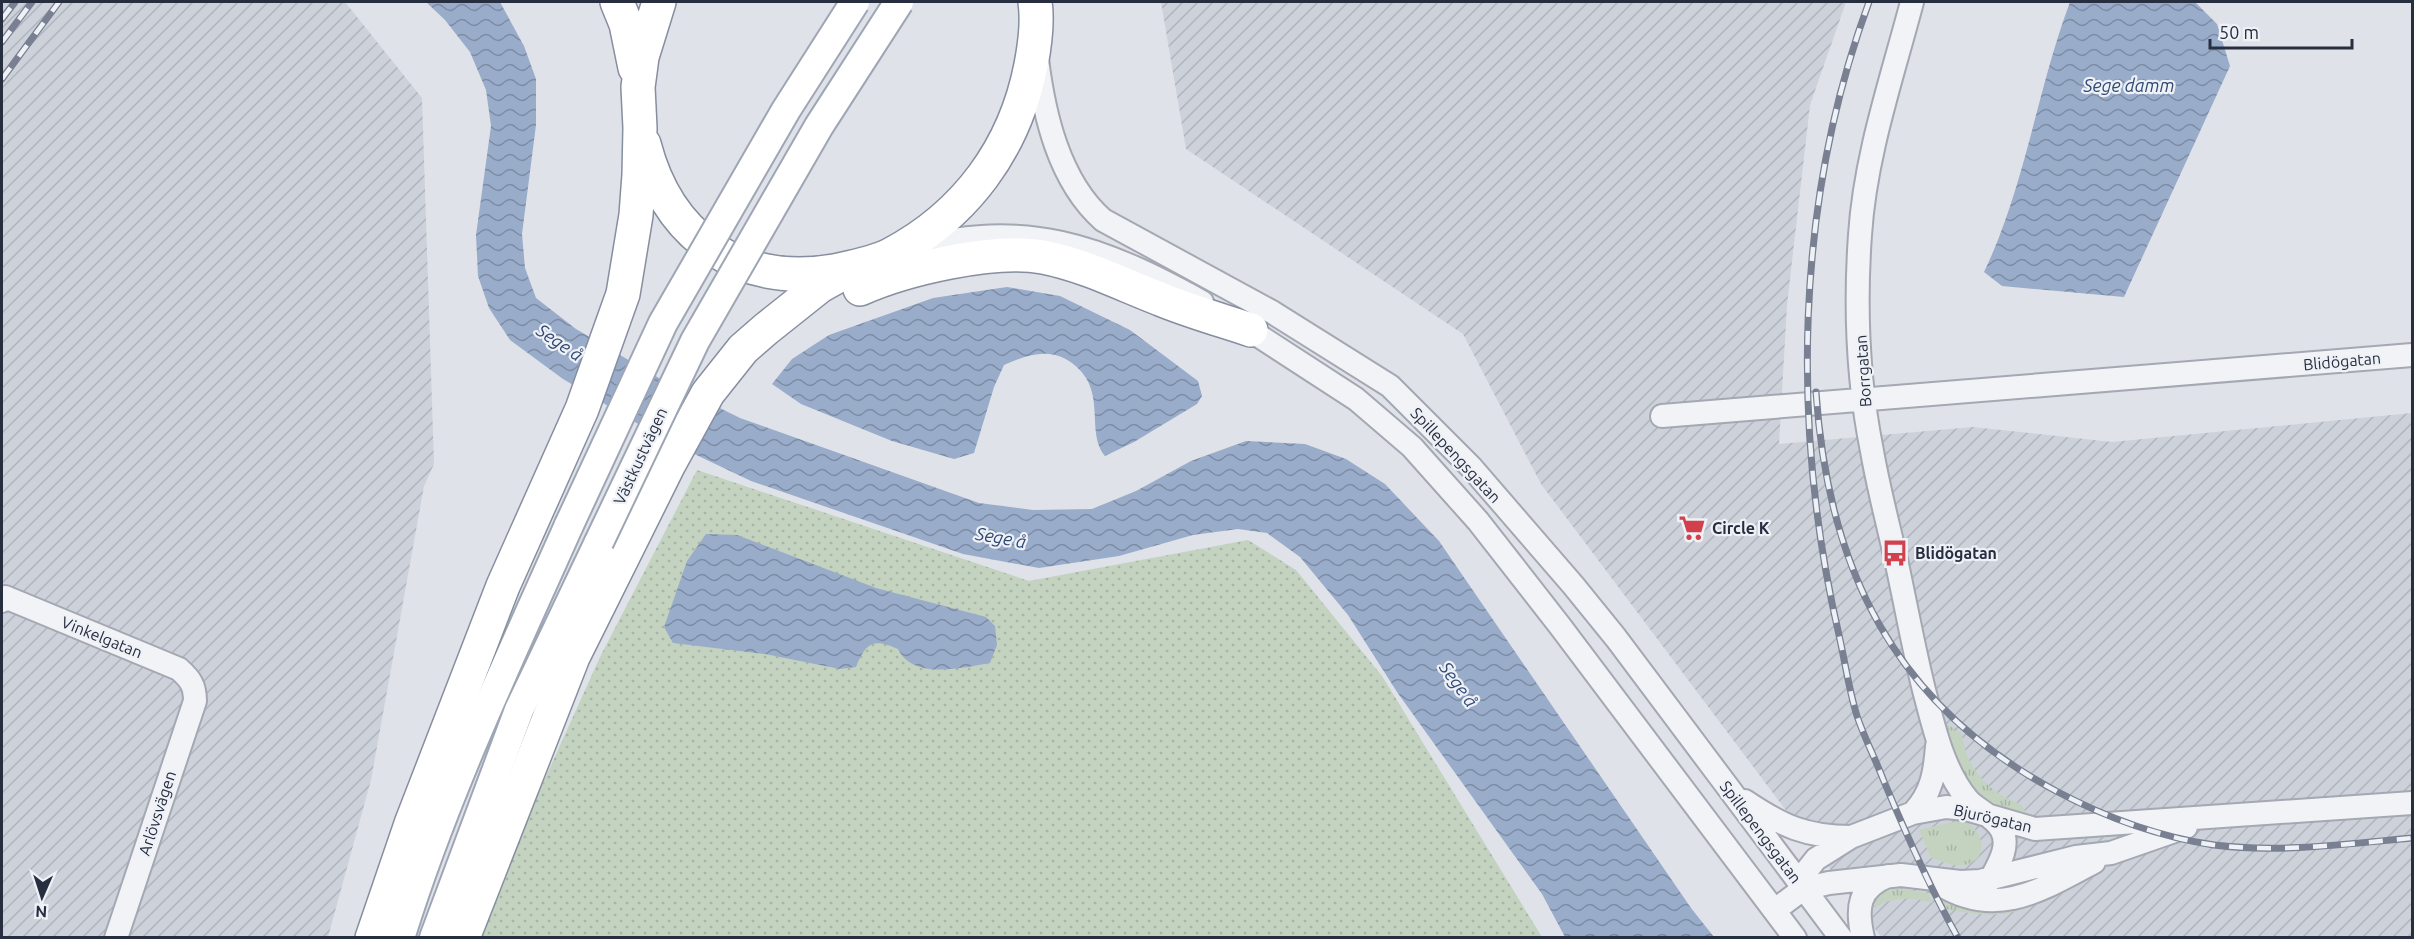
<svg xmlns="http://www.w3.org/2000/svg" width="2414" height="939" font-family="Ubuntu,sans-serif">
<style>
.industrial{fill:url(#industrial-furrows)}
.grass{fill:url(#grass-tufts)}
.park{fill:url(#park-dots)}
.water{fill:url(#water-waves)}
.lines{fill:none;stroke-linecap:round;stroke-linejoin:round}
.minor-casing{stroke:#a4a8b2;stroke-width:26}
.major-casing{stroke:#9ea5b4;stroke-width:32}
.highway-casing{stroke:#868e9f;stroke-width:36}
.minor{stroke:#f2f3f7;stroke-width:22}
.major{stroke:#fff;stroke-width:28}
.highway{stroke:#fff;stroke-width:33}
.rail-casing{stroke:#788092;stroke-width:7}
.rail{stroke:#eef1f6;stroke-width:4.5;stroke-dasharray:14;stroke-linecap:butt}
.major-bridge-casing{stroke:#9ea5b4;stroke-width:32;stroke-linecap:butt}
.major-bridge{stroke:#fff;stroke-width:28}
.labels{text-anchor:middle;dominant-baseline:central;stroke-width:4.5;stroke-linejoin:round;paint-order:stroke}
.street-label{font-size:16px;fill:#272e40;stroke:#eef1f6}
.poi-label{font-size:16px;font-weight:bold;fill:#272e40;stroke:#eef1f6;text-anchor:start}
.water-label{font-size:18px;font-style:italic;fill:#314a75;stroke:#eef1f6}
</style>
<defs>
<pattern id="industrial-furrows" width="10" height="10" patternUnits="userSpaceOnUse" patternTransform="scale(1.5)"><rect width="10" height="10" fill="#cdd1da"/><path d="M-1 1l2-2M0 10L10 0M9 11l2-2" fill="none" stroke="#b0b4bc"/></pattern>
<pattern id="grass-tufts" width="24" height="20" patternUnits="userSpaceOnUse" patternTransform="scale(1.5)"><rect width="24" height="20" fill="#c3d3c0"/><path d="M3 7l-1-3M5 7V3M7 7l1-3M15 17l-1-3M17 17v-4M19 17l1-3" fill="none" stroke="#a8b5a6"/></pattern>
<pattern id="park-dots" width="8" height="8" patternUnits="userSpaceOnUse" patternTransform="scale(1.5)"><rect width="8" height="8" fill="#c3d3c0"/><path d="M2 2h.1M6 6h.1" fill="none" stroke="#a8b5a6" stroke-width="1.8" stroke-linecap="round"/></pattern>
<pattern id="water-waves" width="16" height="10" patternUnits="userSpaceOnUse" patternTransform="scale(1.5)"><rect width="16" height="10" fill="#99acca"/><path d="M0 5q4-4 8 0t8 0" fill="none" stroke="#7d8ca5"/></pattern>
</defs>
<rect width="100%" height="100%" fill="#dfe2e8"/>
<path class="industrial" d="M2,2H345L422,98L434,464L424,486L371,780L328,937L2,938Z
M1161,2H1846L1810,105L1787,305L1779,444L1973,427L2112,442L2412,413V937H1881L1541,484L1463,334L1186,149Z"/>
<path class="grass" d="M1947,724L1962,734C1966,770 1990,793 2022,805L2029,819C2017,815 2003,812 1992,806C1963,791 1954,753 1947,724Z
M1962,820C1984,828 1991,860 1964,865C1953,867 1941,861 1931,858L1919,830Z
M1896,888L1928,893L1933,903C1909,896 1892,897 1870,909L1879,895Z
M1941,898L1963,906L2024,905C2013,921 1963,913 1947,909Z"/>
<path class="park" d="M697,470L1029,581L1248,540L1296,570L1382,676L1542,937L473,938L600,657Z"/>
<path class="water" d="M426,2H500L524,46L536,79V125L522,234L525,268L536,298L576,329L659,378L740,418L979,503L1033,510L1092,509L1136,491L1191,461L1246,441L1305,444L1346,459L1385,484L1439,541L1691,908L1714,937H1565L1542,894L1397,692L1348,615L1300,557L1267,533L1238,529L1193,535L1119,556L1039,568L963,554L751,481L665,440L563,379L510,340L489,308L478,276L476,235L491,126L486,90L470,52L445,20Z
M2070,2H2195L2217,24L2230,66L2124,297L2002,286L1984,272C2025,187 2037,90 2070,2Z
M1007,287L1060,296L1130,330L1198,381L1202,396L1197,404L1134,442L1105,456C1084,430 1110,388 1069,361C1048,347 1025,356 1004,365L994,387L974,453L954,459L892,441L801,404L772,384L792,359L829,335L933,298Z
M706,534L737,535L876,588L986,617L995,626L997,645L990,663C961,668 913,680 898,649C873,638 866,642 856,667L840,669L765,654L673,643L664,627L687,561Z"/>
<g class="lines">
<g class="minor-casing">
<path id="minor" d="M1912,2C1892,78 1865,156 1860,235C1855,306 1858,382 1872,451C1878,486 1887,520 1895,555C1905,600 1913,646 1924,690C1934,728 1943,770 1968,800C1978,811 1996,817 2002,831C2010,847 1998,865 1991,879
M1037,59C1044,115 1059,181 1103,220L1272,312L1390,386L1471,467L1573,585L1616,638L1841,938
M908,250C1024,217 1101,246 1202,302
M1239,323L1356,399L1412,447L1478,521L1560,626L1795,938
M1662,416L2412,355
M2,601L5,597L179,669C190,679 195,685 195,701L116,938
M1745,801C1782,826 1806,837 1851,837
M1913,813C1932,793 1935,772 1937,746
M1938,883C1995,920 2042,890 2094,862
M1803,889L1808,869L1816,859L1851,837L1913,813L1946,807L1966,809L2035,829L2412,803
M1775,910L1803,889L1829,883L1901,875L1960,882L1980,881L2076,857L2111,853L2186,827
M1863,938C1856,908 1858,888 1888,876"/>
</g>
<g class="major-casing">
<path id="major" d="M400,938C444,796 509,660 569,525
M434,938L519,710L599,542"/>
</g>
<g class="highway-casing">
<path id="highway" d="M617,2L626,24L635,68
M644,144C668,237 739,287 834,271C852,267 874,263 890,255C966,215 1015,148 1031,65C1035,44 1038,22 1035,2
M860,289C905,269 994,248 1043,257C1084,265 1121,284 1160,299C1189,311 1221,320 1251,330
M372,938L411,824L503,586L582,409L623,294L636,215L639,175L640,128L638,87L642,57L659,2
M463,938L573,657L669,464L708,393L743,349L766,329L820,286L854,267"/>
</g>
<use href="#minor" class="minor"/>
<use href="#major" class="major"/>
<use href="#highway" class="highway"/>
<g class="rail-casing">
<path id="rail" d="M1869,2C1795,202 1791,428 1839,635C1845,662 1849,690 1857,716C1864,737 1875,758 1883,779C1906,834 1929,886 1958,938
M2,19L15,2
M2,42L32,2
M2,79L59,2
M1816,392C1828,570 1895,705 2056,791C2105,817 2159,837 2214,845C2279,853 2347,844 2412,838"/>
</g>
<use href="#rail" class="rail"/>
<g class="major-bridge-casing">
<path id="major-bridge" d="M569,525L663,323L786,110L855,2
M599,542L695,341L819,126L899,2"/>
</g>
<use href="#major-bridge" class="major-bridge"/>
</g>
<defs>
<g id="supermarket-bare" transform="scale(2.07)"><path d="M-6-5.5h2.5l.6 2H6L4.5 2H-2.5L-4.4-4H-6ZM-1.5 3.2a1.3 1.3 0 1 0 .1 0ZM3 3.2a1.3 1.3 0 1 0 .1 0Z" fill="#d1404b" stroke="#eef1f6" stroke-width="2.5" paint-order="stroke"/></g>
<g id="bus-bare" transform="scale(2.07)"><path d="M-5-6H5V4H4V6H2V4H-2V6H-4V4H-5ZM-3.5-4V0h7V-4ZM-3.5 1.2v1.5H-2V1.2ZM2 1.2v1.5H3.5V1.2Z" fill="#d1404b" stroke="#eef1f6" stroke-width="2.5" paint-order="stroke"/></g>
</defs>
<g fill-rule="evenodd">
<use href="#supermarket-bare" x="1692" y="528"/>
<use href="#bus-bare" x="1895" y="553"/>
</g>
<g class="labels">
<g class="street-label">
<text transform="translate(2342 361) rotate(-5)">Blidögatan</text>
<text transform="translate(1863 371) rotate(-94)">Borrgatan</text>
<text transform="translate(1456 455) rotate(47)">Spillepengsgatan</text>
<text transform="translate(640 456) rotate(-65)">Västkustvägen</text>
<text transform="translate(102 637) rotate(22)">Vinkelgatan</text>
<text transform="translate(157 813) rotate(-72)">Arlövsvägen</text>
<text transform="translate(1993 818) rotate(13)">Bjurögatan</text>
<text transform="translate(1761 832) rotate(53)">Spillepengsgatan</text>
</g>
<g class="poi-label">
<text x="1712" y="528">Circle K</text>
<text x="1915" y="553">Blidögatan</text>
</g>
<g class="water-label">
<text x="2129" y="85">Sege damm</text>
<text transform="translate(560 342) rotate(34)">Sege å</text>
<text transform="translate(1001 537) rotate(10)">Sege å</text>
<text transform="translate(1459 684) rotate(54)">Sege å</text>
</g>
</g>
<rect width="2414" height="939" fill="none" stroke="#272e40" stroke-width="6"/>
<g transform="translate(42 897) rotate(183)" stroke="#eef1f6" stroke-width="4.5" paint-order="stroke">
<path d="M0-4.5L10 22L0 15L-10 22Z" fill="#272e40"/>
<text y="-9" font-size="16" font-weight="bold" text-anchor="middle" fill="#272e40">N</text>
</g>
<path d="M2210 39v9h142v-9" fill="none" stroke="#272e40" stroke-width="3"/>
<text x="2219" y="39" font-size="18" fill="#272e40" stroke="#eef1f6" stroke-width="4.5" paint-order="stroke">50 m</text>
</svg>
